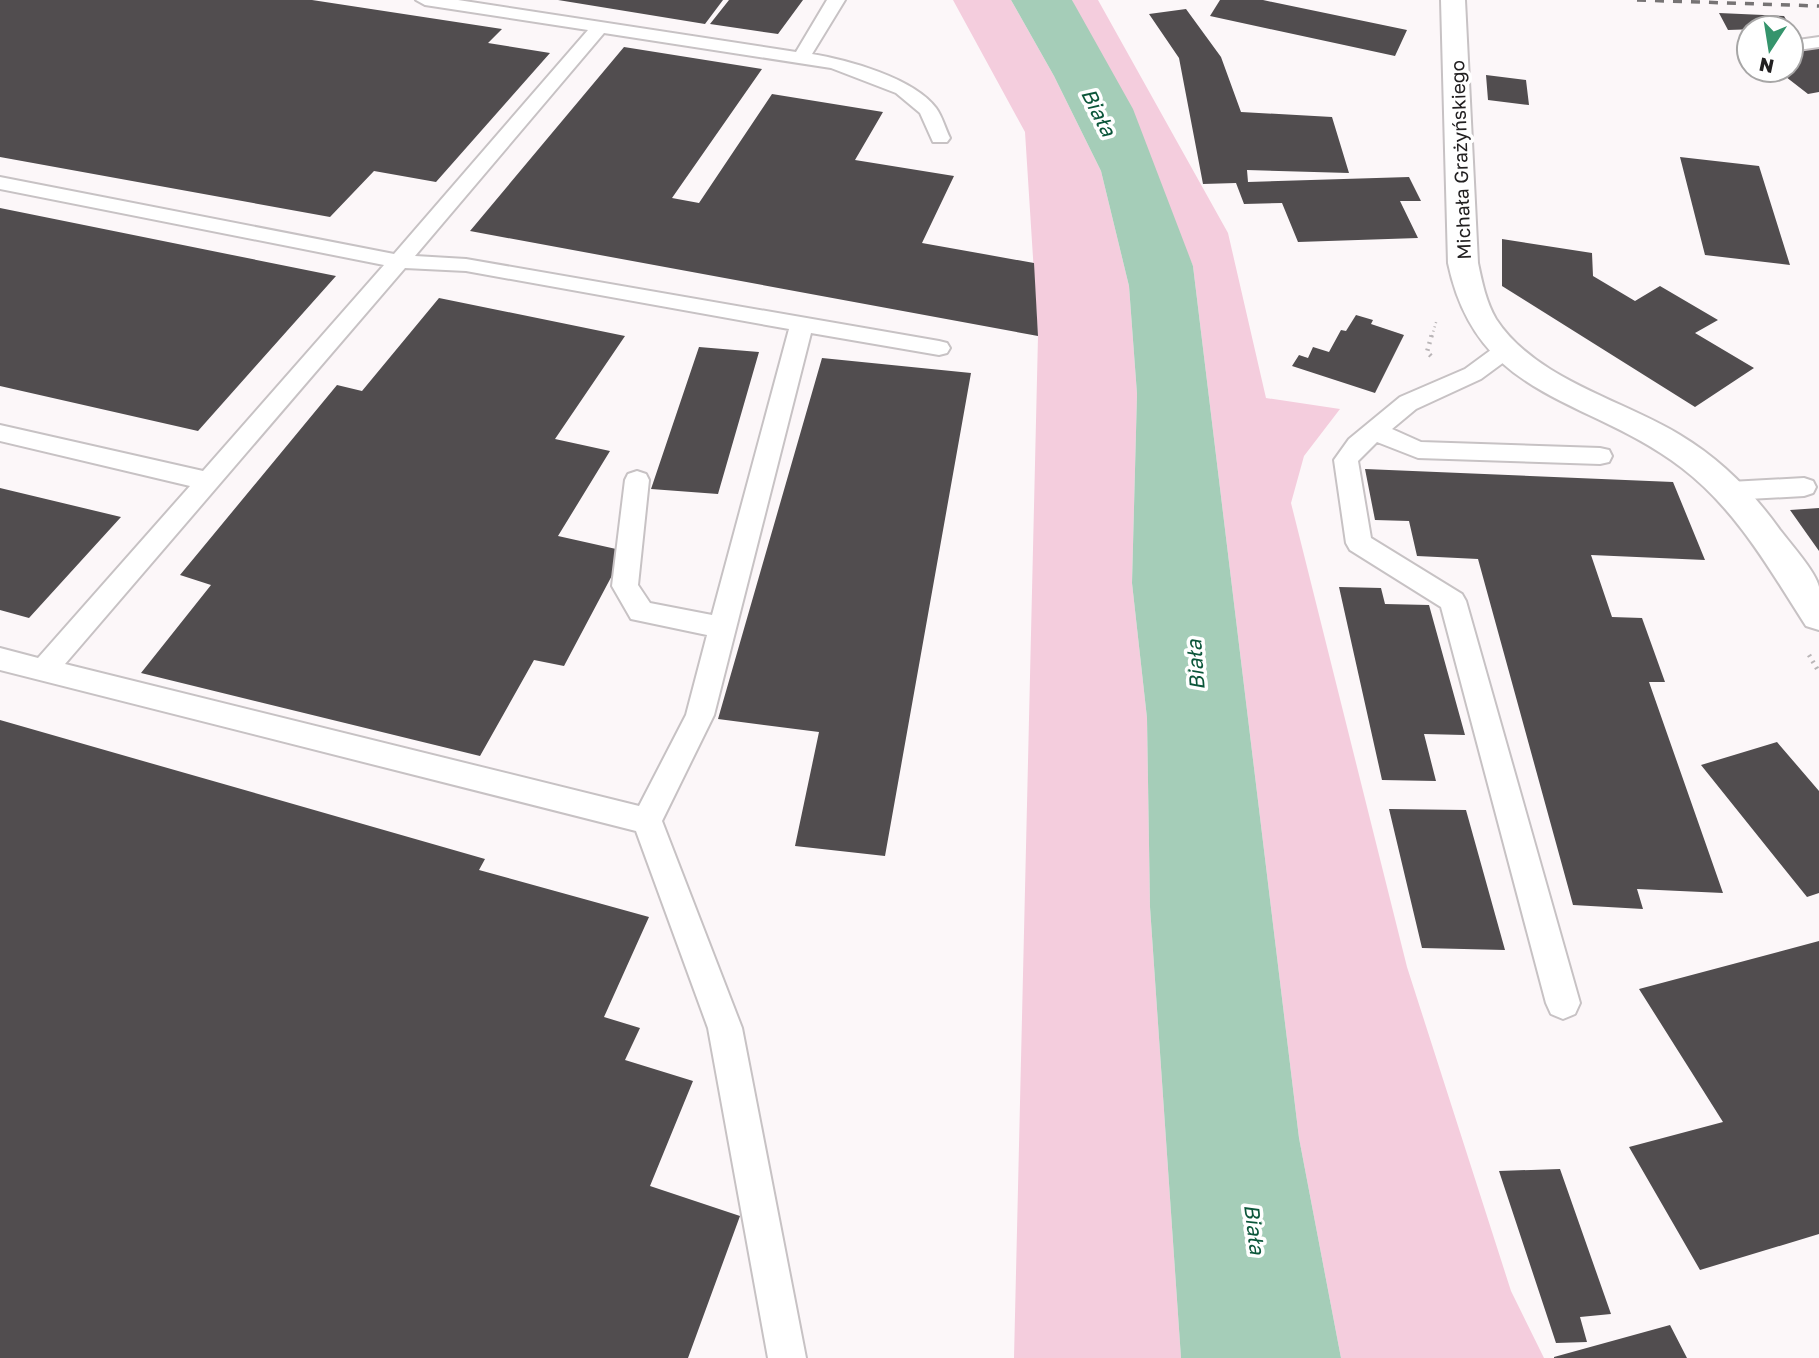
<svg xmlns="http://www.w3.org/2000/svg" width="1819" height="1358" font-family="'Golos Text',sans-serif">
<style>
.green{fill:#f4cddd}
.water{fill:#a5cdb8}
.building{fill:#514d4f}
.lines{fill:none;stroke-linecap:round;stroke-linejoin:round}
.service-casing{stroke:#c7c2c4;stroke-width:4}
.minor-casing{stroke:#c7c2c4;stroke-width:4}
.path-far1{stroke:#b9b5b7;stroke-width:2.5;stroke-dasharray:1 3.5;stroke-linecap:butt}
.path{stroke:#b9b5b7;stroke-width:4.5;stroke-dasharray:2 5;stroke-linecap:butt}
.service{fill:#fff;fill-rule:evenodd}
.minor{fill:#fff;fill-rule:evenodd}
.rail{stroke:#767374;stroke-width:3.5;stroke-dasharray:9 9;stroke-linecap:butt}
.labels{text-anchor:middle;dominant-baseline:central;stroke-width:7;stroke-linejoin:round;paint-order:stroke}
.street-label{font-size:19px;fill:#222021;stroke:#fff}
.water-label{font-size:21px;font-style:italic;fill:#0c563a;stroke:#fff}
</style>
<rect width="100%" height="100%" fill="#fcf7f9"/>
<path class="green" d="M953,0H1011L1054,76L1101,171L1129,286L1137,394L1132,583L1147,718L1150,907L1181,1358H1014L1038,336L1025,132Z
M1072,0H1098L1228,233L1266,398L1340,409L1304,456L1291,503L1407,967L1511,1291L1544,1358H1341L1299,1138L1193,266Z"/>
<path class="water" d="M1011,0H1072L1133,109L1193,266L1299,1138L1341,1358H1181L1150,907L1147,718L1132,583L1137,394L1129,286L1101,171L1054,76Z"/>
<path class="building" d="M0,0H312L502,29L488,43L550,53L436,182L374,171L330,217L0,157Z
M558,0H723L705,24Z
M729,0H803L778,34L710,24Z
M1220,0H1263L1407,30L1395,56L1210,16Z
M1186,9L1221,57L1241,112L1332,117L1349,173L1247,170L1248,182L1409,177L1421,201H1400L1418,238L1298,242L1282,203L1244,204L1236,183L1203,184L1179,58L1149,14Z
M1719,13L1784,16L1791,28L1728,30Z
M624,47L762,69L672,198L699,203L772,94L883,112L855,160L954,176L922,243L1034,263L1038,336L470,231Z
M1819,48V92L1808,94L1777,70H1791V52Z
M1486,75L1526,80L1529,105L1488,100Z
M1680,157L1759,166L1790,265L1705,255Z
M0,208L336,276L198,431L0,386Z
M1502,239L1592,253L1593,276L1635,301L1660,286L1718,320L1695,333L1754,368L1695,407L1502,286Z
M439,298L625,336L555,439L610,451L558,536L625,551L564,666L534,660L480,756L141,673L211,585L180,575L337,385L362,391Z
M1356,315L1373,320L1371,324L1404,335L1375,393L1292,366L1299,355L1308,358L1313,347L1329,352L1341,330L1346,331Z
M699,347L759,352L718,494L651,489Z
M822,358L971,373L885,856L795,846L819,732L718,719Z
M1365,469L1673,482L1705,560L1591,555L1612,617L1642,618L1665,682H1649L1723,893L1637,889L1643,909L1573,905L1478,559L1417,556L1409,521L1375,520Z
M0,488L121,517L29,618L0,610Z
M1819,508V551L1790,510Z
M1339,587L1381,588L1385,604L1429,605L1465,735L1424,734L1436,781L1382,780Z
M0,720L485,859L479,870L649,917L604,1017L640,1028L625,1060L693,1081L650,1186L740,1216L688,1358H0Z
M1777,742L1819,791V893L1807,897L1701,765Z
M1389,809L1466,810L1505,950L1422,948Z
M1819,941V1234L1700,1270L1629,1147L1723,1122L1639,989Z
M1560,1169L1611,1314L1580,1317L1587,1342L1556,1343L1499,1171Z
M1670,1325L1687,1358H1554V1357Z"/>
<g class="lines">
<g class="service-casing">
<path id="service" d="M416,0H458L796,52L827,0H845L812,54C848,60 914,78 936,108C942,116 945,128 950,138L947,142H933L920,113L896,93L831,68L604,33L415,256L466,259L939,341L947,343L950,348L947,353L939,355L811,333L714,715L662,821L742,1028L806,1358H768L708,1028L636,831L0,670V648L38,658L190,486L0,441V425L203,471L384,265L0,189V177L394,254L588,30L425,5ZM405,268L466,271L789,329L712,615L650,603L638,585L649,480L646,474L637,471L628,474L625,480L612,586L631,619L707,635L686,715L639,806L65,664Z
M1819,37V47L1791,51V41Z
M1507,342L1515,344L1518,349L1515,354L1481,379L1416,409L1392,429L1421,442L1600,448L1609,450L1612,456L1609,462L1600,464L1418,458L1377,442L1358,461L1371,538L1462,594L1466,601L1580,1003L1575,1014L1563,1019L1551,1014L1546,1003L1441,607L1350,550L1346,543L1334,460L1349,439L1400,397L1465,369L1499,344Z
M1804,478L1813,481L1816,487L1813,493L1804,496L1730,500L1721,497L1718,491L1721,485L1730,482Z"/>
</g>
<g class="minor-casing">
<path id="minor" d="M1441,0H1465L1478,263C1482,282 1486,302 1496,319C1536,380 1621,399 1680,435C1720,459 1753,492 1780,530C1790,543 1816,572 1819,587C1819,600 1819,617 1819,630L1806,626C1770,570 1736,509 1682,468C1588,396 1477,401 1448,263Z"/>
</g>
<path class="path-far1" d="M1432,336L1437,319"/>
<path class="path" d="M1431,356L1427,352L1432,334
M1809,655L1819,672"/>
<use href="#service" class="service"/>
<use href="#minor" class="minor"/>
<path class="rail" d="M1637,0L1819,6"/>
</g>
<g class="labels">
<g class="street-label">
<text transform="translate(1460 160) rotate(-92)">Michała Grażyńskiego</text>
</g>
<g class="water-label">
<text transform="translate(1099 112) rotate(63)">Biała</text>
<text transform="translate(1195 665) rotate(-94)">Biała</text>
<text transform="translate(1255 1229) rotate(83)">Biała</text>
</g>
</g>
<g transform="translate(1770 49) rotate(192)"><circle r="33" fill="#ffffff" stroke="#a7a6a6" stroke-width="2"/>
<path d="M0-5L12 26L0 18L-12 26Z" fill="#35946c"/>
<text y="-10" font-size="19" font-weight="bold" text-anchor="middle" fill="#222021">N</text>
</g>
</svg>
